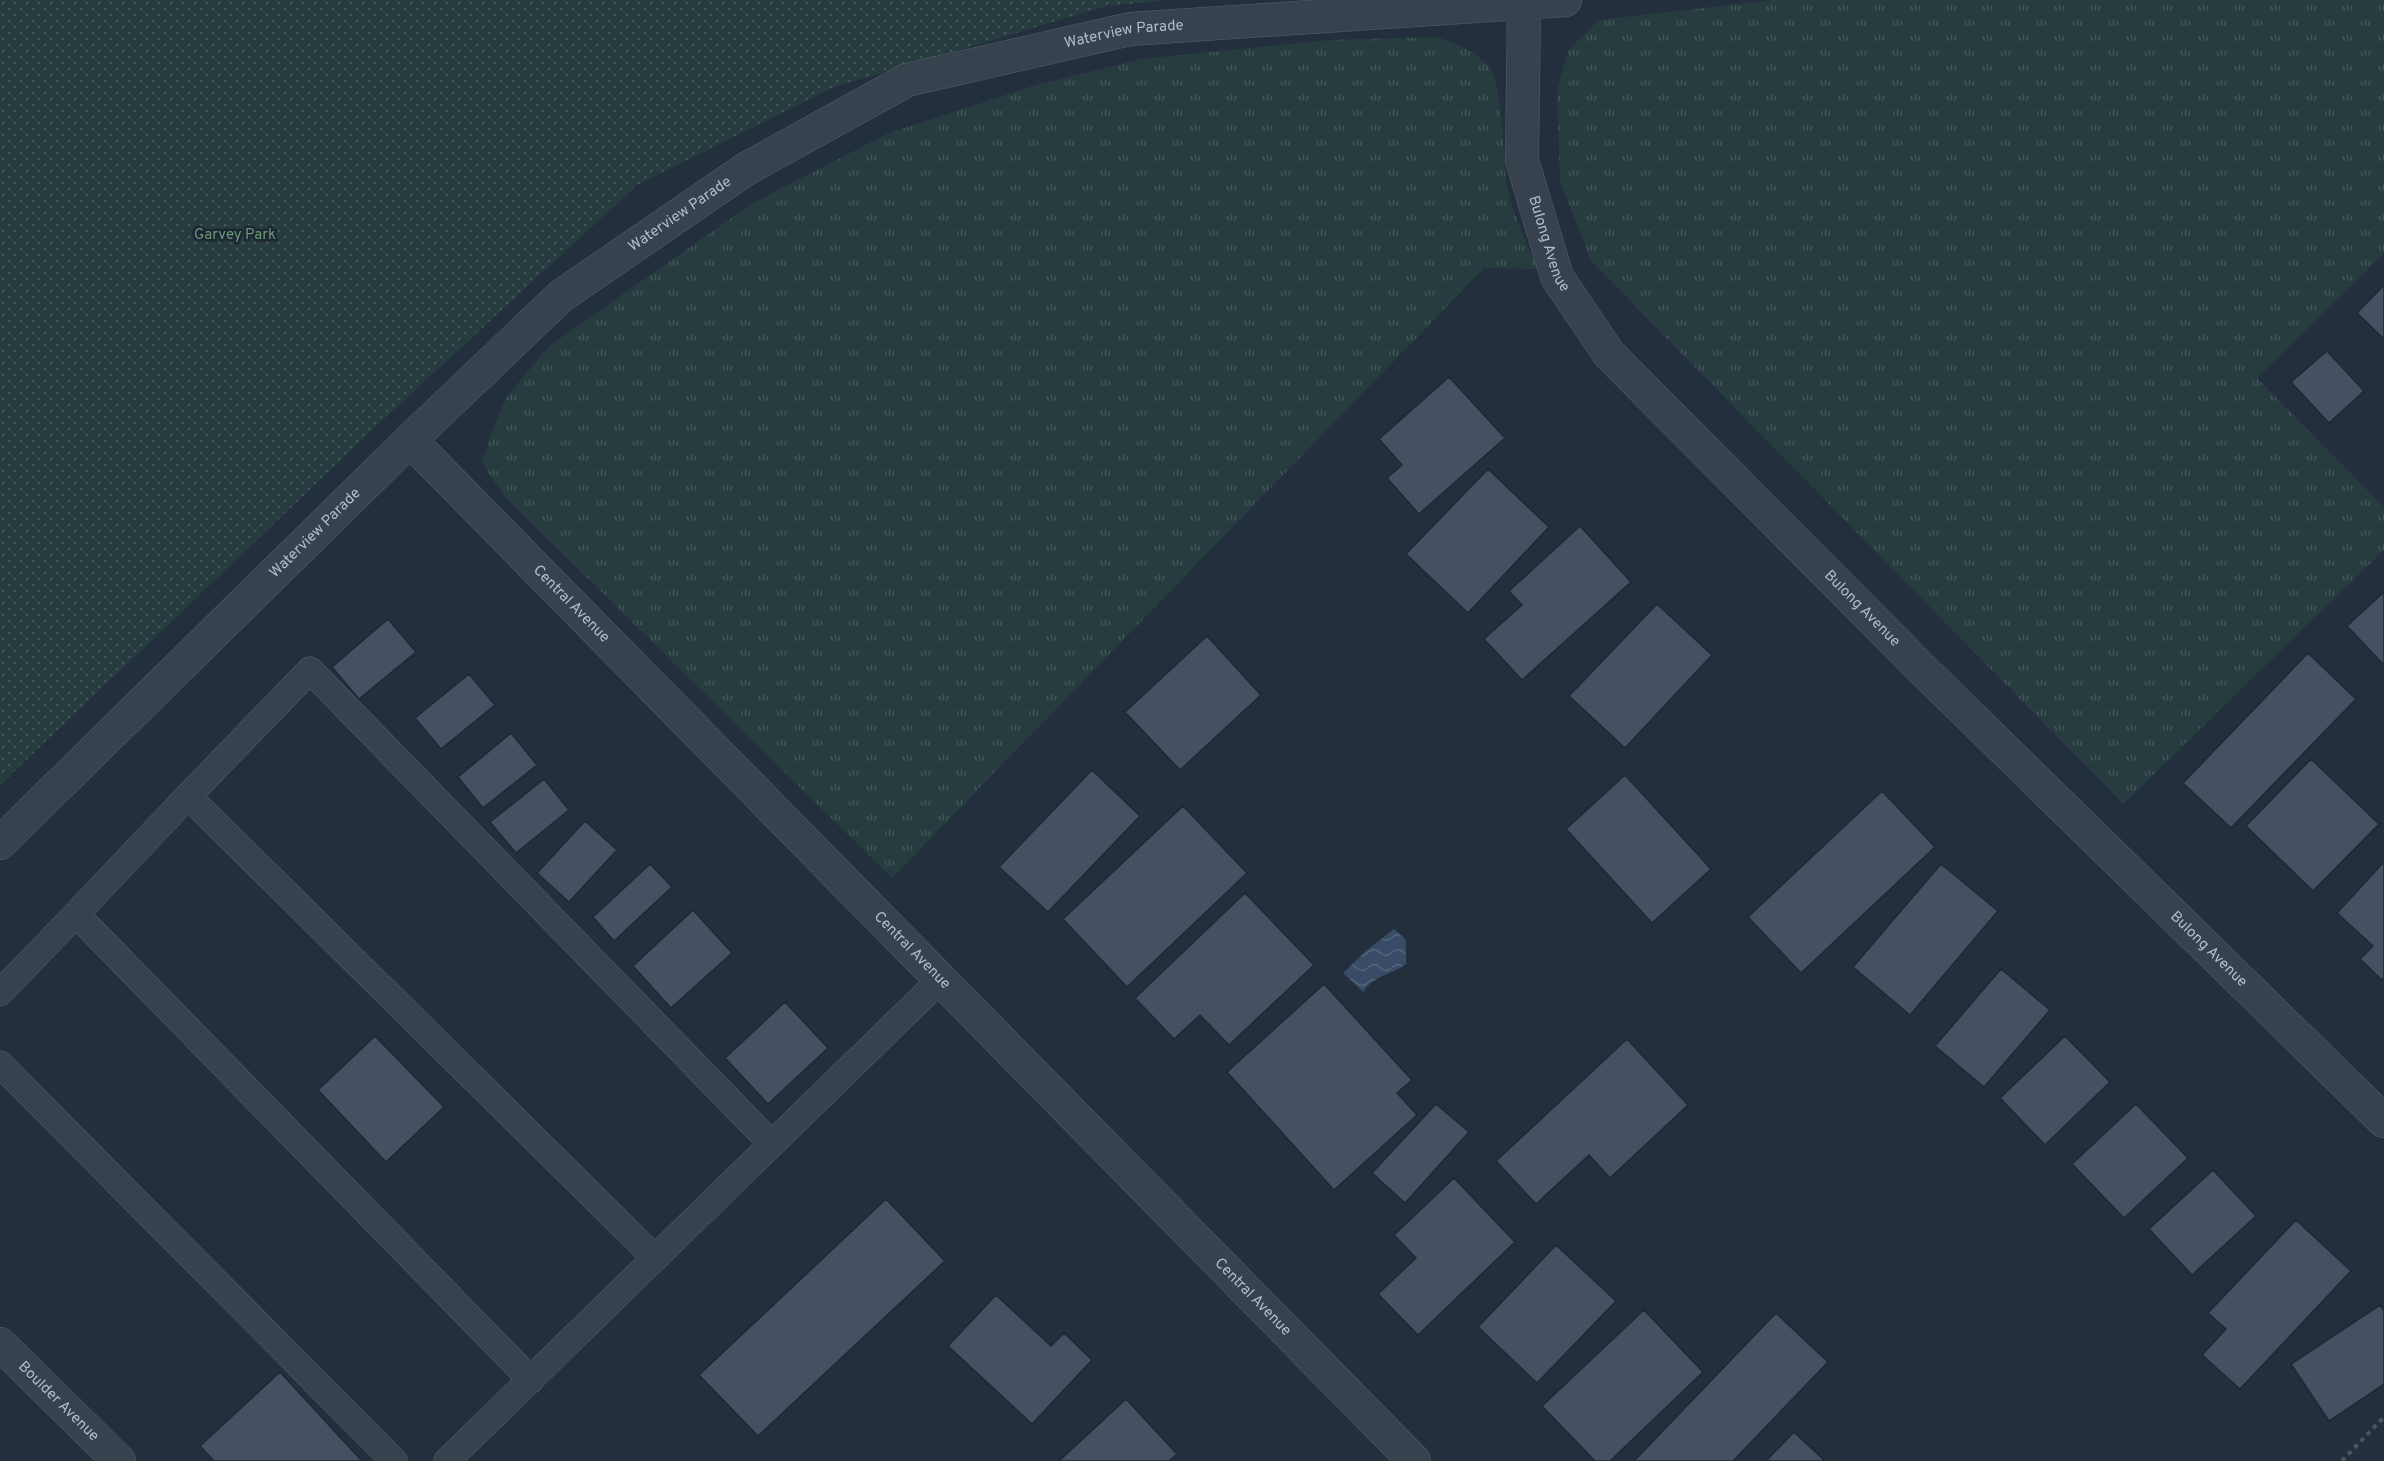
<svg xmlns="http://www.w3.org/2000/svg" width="2384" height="1461" font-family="Overpass,sans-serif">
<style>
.grass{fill:url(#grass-tufts)}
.park{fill:url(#park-dots)}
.water{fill:url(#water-waves)}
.building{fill:#455162;stroke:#1f2835;stroke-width:1.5}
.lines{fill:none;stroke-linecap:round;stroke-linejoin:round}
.service-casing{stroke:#565f6c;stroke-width:27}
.minor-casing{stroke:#565f6c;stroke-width:34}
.path{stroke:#44595c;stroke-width:4;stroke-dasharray:4.5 4.5;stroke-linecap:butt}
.service{stroke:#38414e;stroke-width:26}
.minor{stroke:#38414e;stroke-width:33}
.labels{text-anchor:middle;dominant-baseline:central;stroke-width:5;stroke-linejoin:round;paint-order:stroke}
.street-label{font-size:15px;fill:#b4bcc9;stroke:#1d2633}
.park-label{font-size:15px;fill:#6b9a76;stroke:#1d2633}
</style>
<defs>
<pattern id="grass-tufts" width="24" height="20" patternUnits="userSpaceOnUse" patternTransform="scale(1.5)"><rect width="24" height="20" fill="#263c3f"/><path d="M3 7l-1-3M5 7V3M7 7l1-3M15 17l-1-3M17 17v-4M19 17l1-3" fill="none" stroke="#435659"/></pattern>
<pattern id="park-dots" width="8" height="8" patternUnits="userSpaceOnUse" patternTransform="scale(1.5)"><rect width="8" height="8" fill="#263c3f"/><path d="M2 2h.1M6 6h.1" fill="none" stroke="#435659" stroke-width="1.8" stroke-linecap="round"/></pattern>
<pattern id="water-waves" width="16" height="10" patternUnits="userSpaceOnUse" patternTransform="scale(1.5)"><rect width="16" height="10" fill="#394c67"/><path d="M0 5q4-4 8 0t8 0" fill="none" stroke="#53647b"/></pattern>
</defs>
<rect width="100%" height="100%" fill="#242f3e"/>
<path class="grass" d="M1773,0H2384V254L2257,378L2384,507V550L2123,804L1591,261L1560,180L1557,89L1569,49L1599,20Z
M1436,37C1454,43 1471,49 1485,62C1505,81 1503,163 1508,192C1514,217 1528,245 1537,269L1484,268L892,878L504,496L482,463L492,431L506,398L549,346L753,203L889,133L1033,86L1141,59L1330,40Z"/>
<path class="park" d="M0,0H1168L1107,6L834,87L637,185L386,417L0,785Z"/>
<path class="water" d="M1394,929L1406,940V964C1391,975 1374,975 1363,992L1343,973L1367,950Z"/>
<path class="building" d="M2384,285V339L2357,313Z
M2327,351L2364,391L2329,423L2291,382Z
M1449,377L1505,438L1419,514L1387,478L1402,465L1379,439Z
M1488,469L1549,527L1468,613L1406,554Z
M1580,526L1631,582L1522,680L1484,639L1522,605L1509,591Z
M2384,592V665L2347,626Z
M1657,604L1712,655L1625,748L1569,696Z
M388,619L416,652L359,699L332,667Z
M1207,636L1261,695L1180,770L1125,712Z
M2308,653L2356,699L2231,828L2183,783Z
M469,674L495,705L441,749L415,718Z
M511,733L537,765L483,808L458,777Z
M2311,759L2379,824L2313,891L2246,826Z
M1092,770L1140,816L1048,912L999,867Z
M1625,775L1711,869L1652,923L1566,829Z
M544,779L569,810L516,853L490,822Z
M1882,791L1935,847L1801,973L1748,917Z
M1183,806L1247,873L1127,987L1063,919Z
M585,821L617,850L569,902L537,873Z
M2384,862V978L2382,980L2360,959L2373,946L2337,913Z
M650,864L672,887L614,941L593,917Z
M1941,864L1998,911L1910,1015L1853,967Z
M1245,893L1314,965L1229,1045L1200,1015L1174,1039L1135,998Z
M693,910L732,953L671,1008L633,966Z
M2001,969L2050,1010L1984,1087L1935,1046Z
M1324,984L1412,1080L1397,1093L1417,1115L1334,1190L1227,1072Z
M785,1002L828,1048L768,1104L725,1058Z
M375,1036L444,1107L386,1162L318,1090Z
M2065,1036L2110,1082L2045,1145L2000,1098Z
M1627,1039L1688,1105L1610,1178L1589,1155L1536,1204L1496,1161Z
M1436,1104L1469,1132L1405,1203L1372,1173Z
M2136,1104L2188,1158L2124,1218L2072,1164Z
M2213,1170L2256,1216L2192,1275L2149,1229Z
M1454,1178L1515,1242L1418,1335L1378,1294L1416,1258L1394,1235Z
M886,1199L945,1261L758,1436L699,1375Z
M2296,1220L2351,1271L2240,1389L2202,1355L2226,1329L2208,1313Z
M1556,1245L1616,1301L1537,1383L1478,1327Z
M996,1295L1051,1346L1064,1333L1092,1360L1032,1424L948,1346Z
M2380,1305L2384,1310V1384L2329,1421L2291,1364Z
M1644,1310L1703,1372L1610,1461H1595L1542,1406Z
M1776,1313L1828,1362L1733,1461H1634Z
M280,1372L362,1461H214L200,1446Z
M1126,1399L1177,1454L1169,1461H1059Z
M1794,1432L1825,1461H1766Z"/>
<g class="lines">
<g class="service-casing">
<path id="service" d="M76,914L188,796
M0,993L76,914L531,1380
M0,1064L394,1461
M655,1258L188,796L310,670L772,1144
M447,1461L940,980"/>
</g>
<g class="minor-casing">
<g id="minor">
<path id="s1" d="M1524,4L1522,160L1557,277L1609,354L1923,670L2384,1121"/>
<path id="s2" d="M410,440L1414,1461"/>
<path id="s3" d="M0,843L410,440L561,296L746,169L907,80L1130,29L1565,0"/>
<path id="s4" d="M0,1344L119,1461"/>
</g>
</g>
<path class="path" d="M2342,1461L2384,1417"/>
<use href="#service" class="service"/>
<use href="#minor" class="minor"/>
</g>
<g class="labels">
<g class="street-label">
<text stroke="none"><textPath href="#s3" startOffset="1414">Waterview Parade</textPath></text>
<text stroke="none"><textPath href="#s3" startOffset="928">Waterview Parade</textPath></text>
<text stroke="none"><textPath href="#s1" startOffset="244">Bulong Avenue</textPath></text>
<text stroke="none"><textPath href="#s3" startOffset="442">Waterview Parade</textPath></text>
<text stroke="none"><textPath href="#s2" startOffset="230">Central Avenue</textPath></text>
<text stroke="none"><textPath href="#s1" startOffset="730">Bulong Avenue</textPath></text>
<text stroke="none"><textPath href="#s1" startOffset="1216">Bulong Avenue</textPath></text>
<text stroke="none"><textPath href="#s2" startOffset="716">Central Avenue</textPath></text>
<text stroke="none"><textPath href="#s2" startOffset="1202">Central Avenue</textPath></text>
<text stroke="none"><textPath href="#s4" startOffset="82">Boulder Avenue</textPath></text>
</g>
<g class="park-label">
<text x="235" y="235">Garvey Park</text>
</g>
</g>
</svg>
